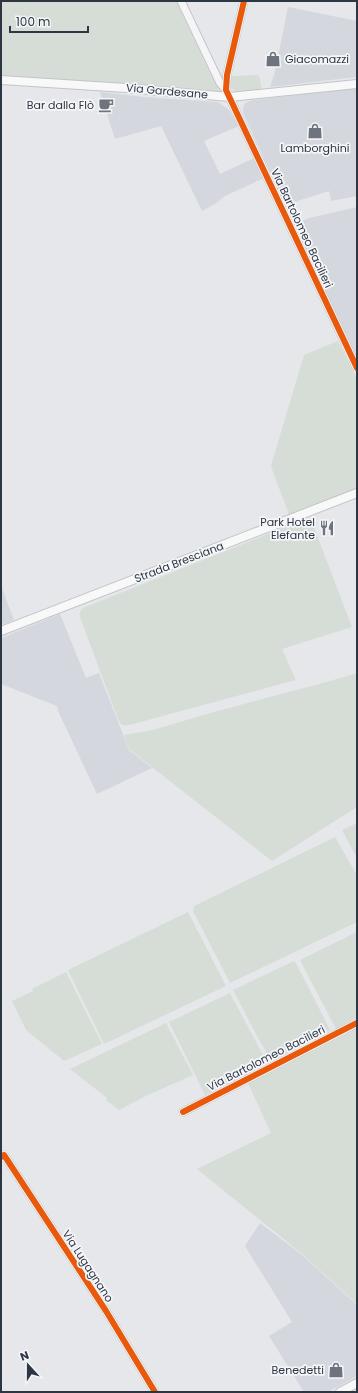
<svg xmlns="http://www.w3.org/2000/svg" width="358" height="1393" font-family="Poppins,sans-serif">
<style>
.built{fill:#d4d7dd}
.green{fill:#d6ddd6}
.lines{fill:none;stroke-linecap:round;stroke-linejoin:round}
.minor-casing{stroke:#c3c5c8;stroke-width:9}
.major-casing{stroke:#c2c4c8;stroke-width:10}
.minor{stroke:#f5f5f7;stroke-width:7}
.major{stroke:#f8f8f8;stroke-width:8}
.cycleway-casing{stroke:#f4f6f9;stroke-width:8}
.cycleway{stroke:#e8590c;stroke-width:6}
.labels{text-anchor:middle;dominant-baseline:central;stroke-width:3.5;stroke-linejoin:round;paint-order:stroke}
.poi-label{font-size:11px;fill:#2d3643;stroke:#f4f6f9;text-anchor:end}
.street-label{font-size:11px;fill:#2d3643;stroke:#f4f6f9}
</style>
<rect width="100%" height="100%" fill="#e5e7ea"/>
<path class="built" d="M288,7L357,21V77L270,87L275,72Z
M357,88V196L331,201L329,191L285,205L243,112V108L245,103L253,100Z
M100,92L144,97L218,102L229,110L239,126L204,141L220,174L254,158L264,178L225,196L215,204L202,211L161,126L115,139Z
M357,207V356L354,357L292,226L309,218Z
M1,586L14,620L1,625Z
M60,614L86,678L99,673L129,750L152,768L97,794L58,711L57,706L1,684V638Z
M260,1223L301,1254L357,1305V1376L328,1392H304L269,1336L292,1322L245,1246Z"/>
<path class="green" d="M1,1H176L210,73L219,89L218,91L1,76Z
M257,75L259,76L262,90L235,91L232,89L230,84V76Z
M338,341L357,379V488L289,515L271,466L304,355Z
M310,517L352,627L282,649L296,680L133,724C126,726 121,727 118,719L80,617C79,613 80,611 83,608Z
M357,673V807L272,861L129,749L124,735L153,730L214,712L330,681Z
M357,823V858L342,830Z
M335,837L357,875V922L230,983L193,911L194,906Z
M188,912L226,986L104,1044L68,970Z
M357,932V1017L336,1029L300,960Z
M294,961L297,965L330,1030L274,1060H271L257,1036L233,990Z
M66,972L102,1044L64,1061L26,1030L12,1001L33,991L32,989Z
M230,993L266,1061L265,1064L205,1095L169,1022Z
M166,1023L193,1075L148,1095L119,1110L106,1100L107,1098L70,1069Z
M357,1026V1304L301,1253L197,1169L271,1133L247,1081Z"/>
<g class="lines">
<g class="minor-casing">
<path id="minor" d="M181,1L220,83L226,90
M244,1L227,75L226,90L357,368
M183,1112L357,1023
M1,1157L4,1155L106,1311L155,1392"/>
</g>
<g class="major-casing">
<path id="major" d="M1,80L126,88L230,97L357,84
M1,631L357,493
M340,1392L357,1383"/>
</g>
<use href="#minor" class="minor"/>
<use href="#major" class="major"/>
<g class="cycleway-casing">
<path id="cycleway" d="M244,1L227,75L226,90L357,368
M183,1112L357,1023
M1,1157L4,1155L106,1311L155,1392"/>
</g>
<use href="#cycleway" class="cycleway"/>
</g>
<defs>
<g id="shop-bare" transform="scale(1.2)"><path d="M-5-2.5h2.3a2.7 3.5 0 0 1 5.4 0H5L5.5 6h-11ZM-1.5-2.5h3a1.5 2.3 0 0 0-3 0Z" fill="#6d747d" stroke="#f4f6f9" stroke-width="2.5" paint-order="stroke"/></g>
<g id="cafe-bare" transform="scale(1.2)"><path d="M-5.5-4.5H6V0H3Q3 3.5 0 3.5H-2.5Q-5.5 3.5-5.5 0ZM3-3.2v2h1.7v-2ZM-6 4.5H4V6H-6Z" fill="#6d747d" stroke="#f4f6f9" stroke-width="2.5" paint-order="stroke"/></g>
<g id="restaurant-bare" transform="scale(1.2)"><path d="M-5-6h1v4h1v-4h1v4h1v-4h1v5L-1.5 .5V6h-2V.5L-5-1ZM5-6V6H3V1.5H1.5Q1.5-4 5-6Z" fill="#6d747d" stroke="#f4f6f9" stroke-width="2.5" paint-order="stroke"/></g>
</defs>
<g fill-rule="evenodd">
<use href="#shop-bare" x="273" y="59"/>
<use href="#cafe-bare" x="106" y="105"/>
<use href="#shop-bare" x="315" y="131"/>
<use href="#restaurant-bare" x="327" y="528"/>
<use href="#shop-bare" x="336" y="1370"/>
</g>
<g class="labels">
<g class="poi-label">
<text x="285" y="59" text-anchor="start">Giacomazzi</text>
<text x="94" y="105">Bar dalla Flò</text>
<text x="315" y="148" text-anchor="middle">Lamborghini</text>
<text x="315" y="522">Park Hotel<tspan x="315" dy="13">Elefante</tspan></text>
<text x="324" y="1370">Benedetti</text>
</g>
<g class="street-label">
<text transform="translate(167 91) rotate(5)">Via Gardesane</text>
<text transform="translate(302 228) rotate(65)">Via Bartolomeo Bacilieri</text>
<text transform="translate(179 562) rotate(-21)">Strada Bresciana</text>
<text transform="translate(266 1058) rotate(-27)">Via Bartolomeo Bacilieri</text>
<text transform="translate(88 1266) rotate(57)">Via Lugagnano</text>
</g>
</g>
<rect width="358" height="1393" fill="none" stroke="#2d3643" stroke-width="4"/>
<g transform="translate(28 1365) rotate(339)" stroke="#f4f6f9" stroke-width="3" paint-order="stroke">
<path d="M0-3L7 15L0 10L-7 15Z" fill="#2d3643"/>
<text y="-6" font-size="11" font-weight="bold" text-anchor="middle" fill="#2d3643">N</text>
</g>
<path d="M10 26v6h78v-6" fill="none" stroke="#2d3643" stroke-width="2"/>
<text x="16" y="26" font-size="12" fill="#2d3643" stroke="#f4f6f9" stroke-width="3" paint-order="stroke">100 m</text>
</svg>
